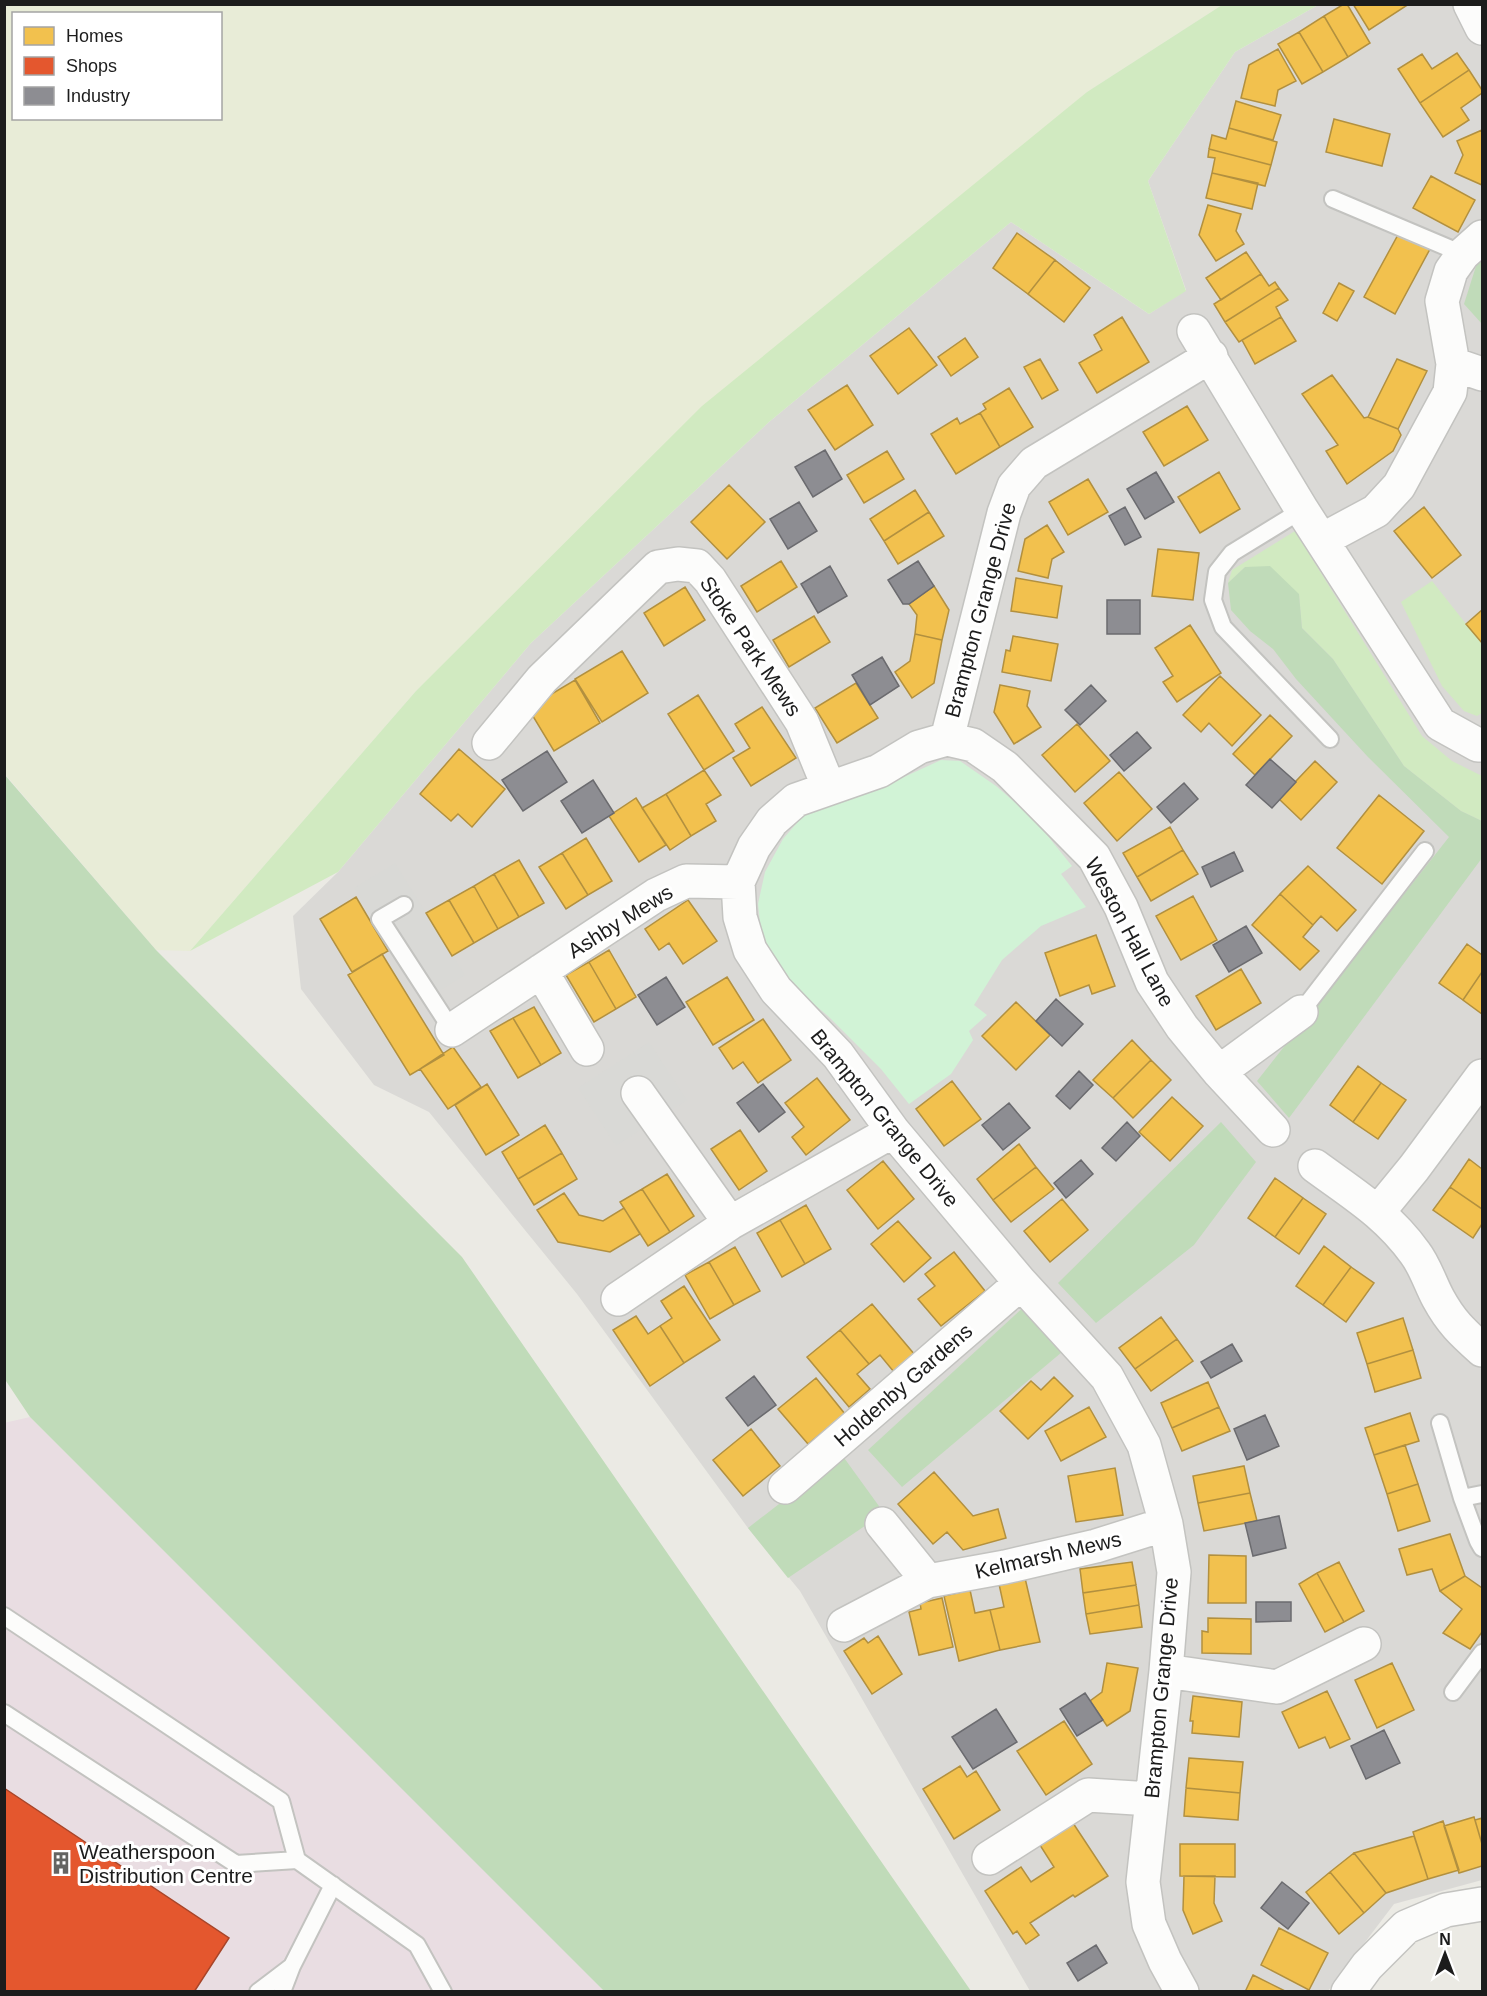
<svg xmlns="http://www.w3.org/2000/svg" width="1487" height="1996" font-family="Arial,sans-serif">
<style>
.residential{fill:#dad9d6}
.industrial{fill:#e9dde2}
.farmland{fill:#e8ecd7;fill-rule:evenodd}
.grass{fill:#d1eac1}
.forest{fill:#c0dbb9}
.park{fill:#d1f3d6}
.parking{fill:#d9d9d6}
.homes{fill:#f2c14e;stroke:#b2903f;stroke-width:1.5}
.shops{fill:#e4572e;stroke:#a84529;stroke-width:1.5}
.industry{fill:#8d8d92;stroke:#6b6b6f;stroke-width:1.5}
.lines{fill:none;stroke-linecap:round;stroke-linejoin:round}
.lane-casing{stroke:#c3c3c0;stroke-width:20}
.street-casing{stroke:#c3c3c0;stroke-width:36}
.lane{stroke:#fcfcfb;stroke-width:16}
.street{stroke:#fcfcfb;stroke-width:33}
.labels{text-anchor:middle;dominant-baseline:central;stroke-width:6;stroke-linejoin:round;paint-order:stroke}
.street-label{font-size:21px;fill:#1c1c1c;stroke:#fff}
.poi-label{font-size:21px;fill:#1c1c1c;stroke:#fff;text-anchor:start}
</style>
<rect width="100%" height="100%" fill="#ebeae4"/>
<path class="residential" d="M1318,5H1482V1880L1394,1904L1328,1991H1030L800,1591L748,1528L577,1294L429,1112L374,1085L301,989L293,916L338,872L531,643L769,422L1011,222L1149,314L1186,290L1148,181L1235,52Z"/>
<path class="industrial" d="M30,1417L559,1945L604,1991L5,1992L4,1423Z"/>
<path class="farmland" d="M4,5H1222L1087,92L416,691L190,951L156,950L5,774ZM14,14H220V118H14Z"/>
<path class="grass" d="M1222,5H1318L1235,52L1148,181L1186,291L1149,314L1011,222L769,422L531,643L338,872L190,951L416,691L702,406L1087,92Z
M1295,531L1422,736L1452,761L1482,776V821L1461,811L1404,766L1333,659L1302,628L1299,594L1245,567L1228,583L1232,570Z
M1432,581L1482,644V713L1477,716L1464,711L1442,686L1401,602Z"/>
<path class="forest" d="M1482,260V324L1464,304L1477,263Z
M1270,566L1299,594L1302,628L1333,659L1404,766L1461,811L1482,821V858L1289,1118L1257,1081L1449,837L1368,757L1296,679L1273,649L1250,631L1231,610L1228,583L1245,567Z
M4,774L156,950L462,1257L971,1991H604L30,1417L4,1378Z
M1221,1122L1256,1162L1194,1245L1096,1323L1058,1283Z
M1027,1304L1062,1352L902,1487L868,1450Z
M842,1455L884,1513L788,1578L748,1528Z"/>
<path class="park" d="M941,760L960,761L996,786L1034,819L1072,866L1061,874L1086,907L1041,926L1002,960L974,1005L987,1015L969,1031L973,1040L951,1074L909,1104L881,1069L828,1016L791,985L762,940L758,904L765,872L783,839L803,816L891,783Z"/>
<path class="parking" d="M395,863L465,975L425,1000L354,888Z
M649,1042L687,1100L616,1146L578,1088Z"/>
<path class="homes" d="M1344,4H1347L1370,43L1348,57L1324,16Z
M1353,4H1409L1369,30Z
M1324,16L1348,57L1323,72L1299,32Z
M1299,32L1323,72L1302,84L1278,44Z
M1278,49L1296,81L1278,90L1275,106L1241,98L1249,65Z
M1457,53L1469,70L1420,103L1398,69L1422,54L1432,69Z
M1469,70L1482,90V93L1461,108L1469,120L1443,137L1420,103Z
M1236,101L1281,115L1273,140L1229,128Z
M1334,119L1390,134L1382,166L1326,152Z
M1229,128L1277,142L1271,165L1209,149L1212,135L1226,139Z
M1482,130V185L1455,173L1463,155L1457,141Z
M1209,149L1271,165L1265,186L1212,173L1215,158L1208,157Z
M1212,173L1258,183L1252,209L1206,198Z
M1431,176L1475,200L1458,232L1413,208Z
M1208,205L1241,214L1236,231L1244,244L1216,261L1199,235Z
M1017,233L1055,260L1028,294L993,268Z
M1399,233L1430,249L1395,314L1364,297Z
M1246,252L1261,274L1221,300L1206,278Z
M1055,260L1090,288L1064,322L1028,294Z
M1261,274L1269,286L1275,282L1279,288L1225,322L1214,304Z
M1339,283L1354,291L1337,321L1323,313Z
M1279,288L1288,300L1276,307L1281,317L1239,342L1225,322Z
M1122,317L1149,362L1097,393L1079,363L1102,350L1094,335Z
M1281,317L1296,341L1255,364L1242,340Z
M909,328L937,365L898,394L870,356Z
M965,338L978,357L951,376L938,357Z
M1040,359L1058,390L1042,399L1024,367Z
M1397,359L1427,371L1398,429L1368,417Z
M1332,375L1364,418L1368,417L1398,429L1401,435L1393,451L1347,484L1326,451L1338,445L1302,394Z
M847,385L873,425L835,450L808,410Z
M1009,388L1033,427L1000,447L980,413L986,409L983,404Z
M1187,406L1208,440L1164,466L1143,432Z
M980,413L1000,447L956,474L931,434L957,418L960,424Z
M887,451L904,479L864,503L847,475Z
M1219,472L1240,509L1200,533L1178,497Z
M1088,479L1108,512L1068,535L1049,502Z
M729,485L765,522L727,559L691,522Z
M915,490L929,512L884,541L870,519Z
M1424,507L1461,555L1432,578L1394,531Z
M929,512L944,536L898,564L884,541Z
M1047,525L1064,552L1052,559L1048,578L1018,571L1025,539Z
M1158,549L1199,553L1193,600L1152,596Z
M781,561L797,587L757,612L741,586Z
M1016,578L1062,586L1057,618L1011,611Z
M934,586L949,610L942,640L915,634L917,615L909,604Z
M685,587L705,620L664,646L644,613Z
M1482,610V643L1466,624Z
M814,616L830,642L789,667L773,640Z
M1190,625L1221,673L1177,702L1163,682L1173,676L1155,648Z
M915,634L942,640L934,683L912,698L895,672L910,661Z
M1013,636L1058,644L1051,681L1002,672L1006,650L1010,651Z
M622,651L648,693L602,722L575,679Z
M1220,676L1261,715L1232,746L1209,723L1201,732L1183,715Z
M575,680L600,723L554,751L528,708Z
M856,683L878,718L837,743L815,708Z
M1000,685L1030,691L1027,706L1041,727L1014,744L994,712Z
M698,695L734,751L704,770L668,714Z
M762,707L796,758L751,786L733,758L750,748L735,724Z
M1270,715L1292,736L1255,775L1233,754Z
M1077,724L1110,761L1075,792L1042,755Z
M459,749L505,789L472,827L458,814L451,821L420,794Z
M1315,761L1337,782L1301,820L1279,799Z
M704,770L721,795L706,804L716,821L691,836L666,794Z
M1119,772L1152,809L1117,841L1084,803Z
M666,794L691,836L670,850L642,808Z
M1379,795L1424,831L1382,884L1337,848Z
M636,798L666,845L639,862L609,816Z
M1170,827L1183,850L1137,877L1123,853Z
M586,838L612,881L588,895L562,853Z
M1183,850L1198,874L1151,901L1137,877Z
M562,853L588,895L566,909L539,867Z
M519,860L544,903L519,917L494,874Z
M1308,866L1356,910L1337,931L1321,916L1313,925L1280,894Z
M494,874L519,917L498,929L474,886Z
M474,886L498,929L474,943L449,900Z
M1280,894L1313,925L1303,937L1319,951L1300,970L1252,925Z
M1193,896L1217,940L1181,960L1156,916Z
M356,897L388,951L352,972L320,919Z
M449,900L474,943L452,956L426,913Z
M688,900L717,941L683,964L669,943L659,950L645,929Z
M1096,935L1115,986L1092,994L1089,985L1060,996L1045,953Z
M1467,944L1482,955V972L1463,1000L1439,983Z
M609,950L636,997L616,1009L589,962Z
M382,954L444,1055L410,1075L348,975Z
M589,962L616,1009L594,1022L566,975Z
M1241,969L1261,1003L1216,1030L1196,996Z
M1482,972V1014L1463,1000Z
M727,977L754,1020L713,1045L686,1002Z
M1016,1002L1050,1035L1016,1070L982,1036Z
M534,1007L561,1053L541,1065L513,1018Z
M513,1018L541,1065L518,1078L490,1031Z
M763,1019L791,1060L758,1083L743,1062L733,1069L719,1048Z
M1132,1040L1151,1060L1113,1098L1093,1080Z
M453,1047L481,1087L448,1109L420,1069Z
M1151,1060L1171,1080L1133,1118L1113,1098Z
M1358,1066L1381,1083L1353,1122L1330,1105Z
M817,1078L850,1120L806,1155L792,1137L804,1127L785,1103Z
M952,1081L981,1119L944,1146L916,1109Z
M1381,1083L1406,1100L1378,1139L1353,1122Z
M487,1084L519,1135L486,1155L455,1105Z
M1172,1097L1203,1126L1170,1161L1139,1132Z
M545,1125L562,1153L518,1179L502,1152Z
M740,1130L767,1171L739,1190L711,1149Z
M1019,1144L1036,1167L993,1200L977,1179Z
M562,1153L577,1179L534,1205L518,1179Z
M1469,1159L1482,1169V1209L1450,1187Z
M883,1161L914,1199L878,1229L847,1190Z
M1036,1167L1054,1189L1011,1222L993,1200Z
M667,1174L694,1216L670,1232L642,1189Z
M1275,1178L1303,1198L1275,1237L1248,1218Z
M1450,1187L1482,1209V1224L1473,1238L1433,1210Z
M642,1189L670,1232L648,1246L620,1202Z
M564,1193L579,1215L603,1221L624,1208L640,1234L610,1252L558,1242L537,1210Z
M1303,1198L1326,1214L1299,1254L1275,1237Z
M1062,1199L1088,1230L1050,1262L1024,1231Z
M806,1205L831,1249L805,1264L780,1220Z
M780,1220L805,1264L782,1277L757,1233Z
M898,1221L931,1258L904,1282L871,1244Z
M1324,1246L1351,1267L1323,1305L1296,1286Z
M735,1247L760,1291L734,1305L709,1262Z
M954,1252L985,1291L941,1326L918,1299L935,1286L925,1274Z
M709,1262L734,1305L710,1319L685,1275Z
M1351,1267L1374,1283L1346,1322L1323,1305Z
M684,1286L720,1340L684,1363L660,1326L672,1318L661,1301Z
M872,1304L915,1355L894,1372L880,1355L869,1364L840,1330Z
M636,1316L648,1334L660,1326L684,1363L650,1386L613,1330Z
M1161,1317L1177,1339L1135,1369L1119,1348Z
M1403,1318L1413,1350L1367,1364L1357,1333Z
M840,1330L869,1364L857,1374L870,1389L849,1407L807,1357Z
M1177,1339L1193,1361L1151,1391L1135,1369Z
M1413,1350L1421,1378L1375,1392L1367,1364Z
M1054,1377L1073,1396L1028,1439L1000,1411L1031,1381L1041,1390Z
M816,1378L845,1414L808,1444L778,1409Z
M1208,1382L1219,1407L1172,1428L1161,1403Z
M1089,1407L1106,1437L1061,1461L1045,1431Z
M1219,1407L1230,1431L1182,1451L1172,1428Z
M1410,1413L1419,1441L1374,1455L1365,1428Z
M751,1429L780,1466L743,1496L713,1460Z
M1405,1445L1418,1484L1387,1494L1374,1455Z
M1244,1466L1250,1493L1198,1503L1193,1476Z
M1115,1468L1123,1515L1076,1522L1068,1476Z
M934,1472L973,1516L998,1509L1006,1538L963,1550L947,1532L933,1544L898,1504Z
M1418,1484L1430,1521L1398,1531L1387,1494Z
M1250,1493L1257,1521L1204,1531L1198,1503Z
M1450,1534L1465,1576L1440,1591L1432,1569L1407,1575L1399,1549Z
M1209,1555L1246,1556V1603H1208Z
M1132,1562L1136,1585L1083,1593L1080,1569Z
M1339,1562L1364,1611L1344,1622L1317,1573Z
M1317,1573L1344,1622L1325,1632L1299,1584Z
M1465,1576L1482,1588V1632L1470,1649L1443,1633L1462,1609L1440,1591Z
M1025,1578L1040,1642L1000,1650L990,1610L1004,1607L999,1584Z
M1136,1585L1139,1605L1086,1614L1083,1593Z
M970,1590L975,1613L990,1610L1000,1650L959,1661L944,1596Z
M942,1598L953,1647L919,1655L909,1612L921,1609L920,1603Z
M1139,1605L1142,1627L1090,1634L1086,1614Z
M1208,1618L1251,1619V1654L1202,1653V1631L1208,1632Z
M878,1636L902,1674L872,1694L844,1651L864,1638L868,1643Z
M1107,1663L1138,1668L1130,1711L1107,1726L1090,1701L1102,1692Z
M1392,1663L1414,1710L1377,1728L1355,1680Z
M1327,1691L1350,1739L1330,1748L1325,1737L1299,1748L1282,1712Z
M1193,1696L1242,1702L1239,1737L1192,1733L1193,1721H1190Z
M1064,1721L1092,1764L1046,1795L1017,1751Z
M1189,1758L1243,1762L1240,1793L1186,1788Z
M960,1766L967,1777L976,1771L1000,1810L954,1839L923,1789Z
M1186,1788L1240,1793L1238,1820L1184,1816Z
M1474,1817L1482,1844V1866L1459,1873L1444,1826Z
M1482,1818V1844L1475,1820Z
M1071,1820L1108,1876L1075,1897L1073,1895L1030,1923L1039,1935L1026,1944L1017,1931L1013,1934L985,1891L1021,1867L1031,1882L1054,1867L1038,1842Z
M1443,1821L1459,1870L1428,1879L1413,1832Z
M1414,1836L1428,1879L1386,1893L1354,1853Z
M1180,1844H1235V1877L1180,1876Z
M1354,1853L1386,1893L1364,1913L1330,1872Z
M1330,1872L1364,1913L1339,1934L1306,1892Z
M1184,1876H1215L1214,1903L1222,1921L1193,1934L1183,1910Z
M1279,1928L1328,1953L1309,1990L1261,1965Z
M1253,1975L1287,1992H1245Z"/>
<path class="shops" d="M4,1788L229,1938L194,1992H4Z"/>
<path class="industry" d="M825,450L842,479L813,497L795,467Z
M1156,472L1174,502L1145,519L1127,489Z
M799,502L817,531L788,549L770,519Z
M1125,507L1141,537L1125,545L1109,516Z
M918,561L934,586L909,604H903L888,580Z
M830,566L847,596L818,613L801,584Z
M1107,600H1140V634H1107Z
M882,657L899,686L870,705L852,675Z
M1091,685L1106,701L1080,725L1065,710Z
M1137,732L1151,748L1124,771L1110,755Z
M547,751L567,782L523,811L502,780Z
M1270,759L1296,782L1272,808L1246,785Z
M593,780L614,813L582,833L561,801Z
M1184,783L1198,799L1171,823L1157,807Z
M1234,852L1243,871L1211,887L1202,867Z
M1246,926L1262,953L1229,972L1213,945Z
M666,977L685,1007L657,1025L638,995Z
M1056,999L1083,1024L1062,1046L1036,1021Z
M1079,1071L1093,1085L1070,1109L1056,1096Z
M763,1084L785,1112L759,1132L737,1103Z
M1009,1103L1030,1128L1003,1150L982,1125Z
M1127,1122L1140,1136L1116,1161L1102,1148Z
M1081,1160L1093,1174L1066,1198L1054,1183Z
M1232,1344L1242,1361L1211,1378L1201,1362Z
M754,1376L776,1405L748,1426L726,1398Z
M1265,1415L1279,1446L1247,1460L1234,1429Z
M1279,1516L1286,1548L1253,1556L1245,1523Z
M1256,1602H1291V1621L1256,1622Z
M1085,1693L1103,1720L1077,1736L1060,1709Z
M996,1709L1017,1742L973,1769L952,1737Z
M1384,1730L1400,1763L1366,1779L1351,1746Z
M1282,1882L1309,1903L1288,1929L1261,1908Z
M1096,1945L1107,1963L1078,1981L1067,1963Z"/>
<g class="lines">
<g class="lane-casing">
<path id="lane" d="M1333,199L1463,254
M1302,510L1232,553L1217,572L1213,600L1223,627L1330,739
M404,905L380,919L452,1030
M1301,1012L1425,851
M1440,1423L1462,1498L1478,1541L1482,1548
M1462,1498L1482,1494
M4,1616L281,1801L297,1860
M1453,1692L1482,1653
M4,1713L236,1864L297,1860L417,1945L443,1992
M258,1992L291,1967
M282,1992L292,1966L333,1885"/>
</g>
<g class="street-casing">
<path id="street" d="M1470,4L1482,28
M1194,331L1302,510L1440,724L1478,745H1482
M1453,364L1482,374
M1322,540L1376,511L1399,486L1450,392L1453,364L1442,301L1451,271L1463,254L1482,237
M947,739L973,745L1005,767L1094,857L1121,907L1152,982L1182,1027L1219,1072L1273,1130
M489,743L542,679L658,567L678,564L697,566L710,580L802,722L829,788
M541,971L587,1049
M452,1030L656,895L686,881L738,882
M1219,1072L1301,1012
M638,1093L730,1223
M1315,1166C1353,1194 1387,1214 1415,1253C1425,1266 1430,1283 1438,1298C1451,1322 1462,1332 1482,1350
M1378,1212L1414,1168L1482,1076
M618,1299L730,1223L893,1131
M785,1487L1021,1283
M882,1524L928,1581
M844,1625L928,1581L1005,1567L1096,1546L1166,1524
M1166,1671L1277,1687L1364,1644
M989,1858L1088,1795L1151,1799
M1182,1992L1165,1961L1149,1924L1143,1882L1166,1671L1174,1572L1166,1524L1144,1445L1107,1377L1021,1283L893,1131L838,1055L776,990L750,950L740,917L738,882L754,847L772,821L796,800L879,771L919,747L947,739L1004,513L1014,486L1034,463L1211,356
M1348,1992L1367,1966L1406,1927L1446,1910L1482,1904"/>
</g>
<use href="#lane" class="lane"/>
<use href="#street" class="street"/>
</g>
<defs>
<g id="building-bare" transform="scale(1.8)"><path d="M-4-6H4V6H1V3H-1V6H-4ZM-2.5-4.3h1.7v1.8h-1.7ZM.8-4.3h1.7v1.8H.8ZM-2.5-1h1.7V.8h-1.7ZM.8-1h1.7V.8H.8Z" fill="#646462" stroke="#fff" stroke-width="2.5" paint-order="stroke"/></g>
</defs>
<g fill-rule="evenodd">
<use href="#building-bare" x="61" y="1863"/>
</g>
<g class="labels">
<g class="street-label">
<text transform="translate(980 610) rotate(-75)">Brampton Grange Drive</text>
<text transform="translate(751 646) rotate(56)">Stoke Park Mews</text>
<text transform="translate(620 921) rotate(-32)">Ashby Mews</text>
<text transform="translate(1130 932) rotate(62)">Weston Hall Lane</text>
<text transform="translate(885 1118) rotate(51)">Brampton Grange Drive</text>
<text transform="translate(903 1385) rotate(-41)">Holdenby Gardens</text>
<text transform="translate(1048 1555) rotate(-13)">Kelmarsh Mews</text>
<text transform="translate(1161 1688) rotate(-85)">Brampton Grange Drive</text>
</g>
<g class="poi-label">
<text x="79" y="1851">Weatherspoon<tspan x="79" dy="24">Distribution Centre</tspan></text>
</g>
</g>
<rect width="1487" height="1996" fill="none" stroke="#1c1c1c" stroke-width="12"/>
<rect x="12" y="12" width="210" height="108" fill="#ffffff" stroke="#a4a4a4" stroke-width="1.5"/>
<rect x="24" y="27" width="30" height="18" fill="#f2c14e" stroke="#a4a4a4" stroke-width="1.5"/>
<text x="66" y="42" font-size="18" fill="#1c1c1c">Homes</text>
<rect x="24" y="57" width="30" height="18" fill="#e4572e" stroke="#a4a4a4" stroke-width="1.5"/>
<text x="66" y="72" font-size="18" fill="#1c1c1c">Shops</text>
<rect x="24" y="87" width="30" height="18" fill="#8d8d92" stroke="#a4a4a4" stroke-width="1.5"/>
<text x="66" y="102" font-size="18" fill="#1c1c1c">Industry</text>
<g transform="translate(1445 1954)" stroke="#ffffff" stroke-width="4.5" paint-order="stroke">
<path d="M0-4.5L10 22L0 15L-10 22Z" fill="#1c1c1c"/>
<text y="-9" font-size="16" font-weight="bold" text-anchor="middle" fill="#1c1c1c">N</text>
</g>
</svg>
